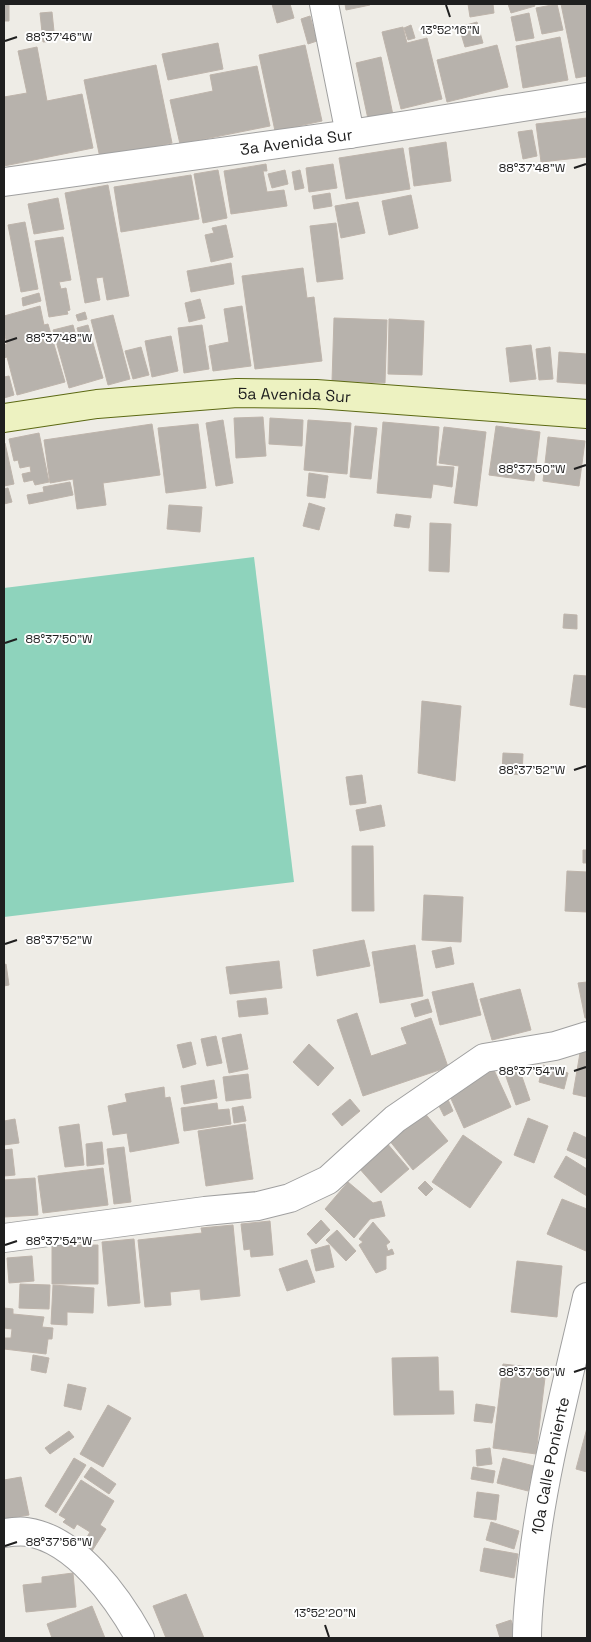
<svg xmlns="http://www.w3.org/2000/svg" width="591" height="1642" font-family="'Space Grotesk',sans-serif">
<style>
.pitch{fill:#8ed3bc}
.building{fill:#b7b2ac;stroke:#beb4ab}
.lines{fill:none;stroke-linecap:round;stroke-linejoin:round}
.street-casing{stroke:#a0a0a0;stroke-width:30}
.secondary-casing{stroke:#5c6913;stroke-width:30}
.street{stroke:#fff;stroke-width:28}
.secondary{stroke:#edf2c1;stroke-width:28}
.ticks{fill:none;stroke:#1f1f1f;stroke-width:2}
.labels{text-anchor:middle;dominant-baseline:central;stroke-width:4;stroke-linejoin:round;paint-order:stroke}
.street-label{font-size:16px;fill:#1f1f1f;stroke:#fff}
.ticks-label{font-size:12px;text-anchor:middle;fill:#1f1f1f;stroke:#fff;stroke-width:4;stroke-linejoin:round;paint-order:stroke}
</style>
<rect width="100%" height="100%" fill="#eeece6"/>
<path class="pitch" d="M254,557L294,882L4,917V588Z"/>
<path class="building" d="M4,4H9V21H4Z
M272,4H290L294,18L277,23Z
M345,4H369L370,5L346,10Z
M468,4H493L494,13L470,17Z
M508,4H534L535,6L511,13Z
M557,4L563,30L542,34L536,8Z
M561,4H587V76L576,78Z
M52,12L55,41L43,42L40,13Z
M529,13L534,38L516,41L511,17Z
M310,16L317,41L308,44L301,19Z
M477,22L483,43L465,47L459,27Z
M411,25L415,38L408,40L404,28Z
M403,27L407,43L427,38L442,99L401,109L382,32Z
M560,37L568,80L523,88L516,46Z
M218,43L223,69L168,80L162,54Z
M305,45L322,121L275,131L259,55Z
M497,45L508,87L447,102L437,60Z
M37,47L47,101L82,94L93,148L4,166V97L27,93L18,51Z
M381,57L393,115L368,119L356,63Z
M156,65L172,143L100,158L84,80Z
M257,66L270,126L180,144L170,100L213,91L210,75Z
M587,118V157L541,162L536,124Z
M532,130L537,156L523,159L518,132Z
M446,142L451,181L414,186L409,148Z
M403,148L410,189L346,199L339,158Z
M266,164L267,171H263L267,192L284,190L287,206L231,214L224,171Z
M333,164L337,188L309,192L306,168Z
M218,170L227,218L203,223L194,174Z
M285,170L288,184L272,188L268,174Z
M300,170L304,188L295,190L292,172Z
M191,175L199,219L121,232L114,187Z
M108,185L129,296L107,300L103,277L96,278L100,300L85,303L65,193Z
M330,193L332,206L314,209L312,196Z
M411,195L418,228L389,235L382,201Z
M58,198L64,229L34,234L28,204Z
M358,202L365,233L341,238L335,206Z
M25,222L38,289L21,292L8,225Z
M336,223L343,279L317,282L310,226Z
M226,225L233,257L211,262L205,235L214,233L212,228Z
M63,237L71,280L59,282L61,289L66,288L70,310L67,311L68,314L49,317L35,241Z
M231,263L234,284L191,292L187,271Z
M303,268L307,298L314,297L322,361L255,369L242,276Z
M39,293L41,301L23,306L22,298Z
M200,299L205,318L189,322L185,303Z
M40,306L44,325L48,324L65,382L17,395L7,357L4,358V345L7,344L4,331V316Z
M242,306L251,366L213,371L209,346L229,342L224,309Z
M85,312L87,319L78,321L76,315Z
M113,315L130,379L108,385L91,320Z
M334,318L387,320L385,383L332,381Z
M389,319L424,321L422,375L388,374Z
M73,325L77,340L91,336L103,378L69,388L53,330Z
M88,325L90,332L79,335L77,328Z
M202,325L209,369L184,373L178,328Z
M171,336L178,371L152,377L145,341Z
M531,345L536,379L510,382L506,348Z
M141,347L149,375L133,379L125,351Z
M550,347L553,379L539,380L536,349Z
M559,352L587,354V384L557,382Z
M9,376L14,395L4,398V377Z
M263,417L266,456L236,458L234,418Z
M270,418L303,420L302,446L269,444Z
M223,420L233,483L216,486L206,423Z
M308,420L351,423L347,474L304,470Z
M383,422L439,427L436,466L454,467L452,487L433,484L431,498L377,493Z
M152,424L160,475L103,483L106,505L77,509L73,479L50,483L44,440Z
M198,424L206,488L166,493L158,428Z
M355,426L377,428L371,479L350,477Z
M496,426L540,432L534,481L489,475Z
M444,427L486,432L477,506L454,503L459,466L439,463Z
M39,433L49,482L35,485L33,480L24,482L22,474L31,472L30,466L20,468L18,460L14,461L9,439Z
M548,437L585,441L579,486L543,481Z
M5,443L14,484L4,486V444Z
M309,473L328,476L325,498L307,496Z
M70,482L73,495L29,504L27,495L44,492L43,487Z
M8,488L12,502L4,504V489Z
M309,503L325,508L319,530L303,526Z
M169,505L202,507L200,532L167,529Z
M396,514L411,516L409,528L394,526Z
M430,523L451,524L449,572L429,571Z
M564,614L577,615V629L563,628Z
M574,675L587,676V708L570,705Z
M422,701L461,706L455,781L418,773Z
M503,753L523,754L522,775L502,773Z
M362,775L366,803L350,805L346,777Z
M381,805L385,826L360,831L356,810Z
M352,846H373L374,911H352Z
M583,850H587V863H583Z
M567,871L587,872V912L565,911Z
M424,895L463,897L461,942L422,940Z
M364,940L370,966L317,976L313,950Z
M415,945L423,996L380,1003L372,952Z
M451,947L454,964L436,968L432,951Z
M279,961L282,988L230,994L226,967Z
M6,964L9,985L4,986V965Z
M587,982V1018H585L578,983Z
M473,983L481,1015L440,1025L432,992Z
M520,989L531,1030L492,1040L480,999Z
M266,998L268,1014L239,1017L237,1001Z
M428,999L432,1012L415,1017L411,1004Z
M357,1013L371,1056L407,1044L401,1028L431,1018L448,1067L363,1096L337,1020Z
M241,1034L248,1069L229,1073L222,1038Z
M216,1036L222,1063L207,1066L201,1039Z
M191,1042L196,1064L183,1068L177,1045Z
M309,1044L334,1068L318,1086L293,1062Z
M587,1045V1097L573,1094L581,1047Z
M518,1065L530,1100L516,1105L504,1071Z
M543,1065L568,1073L564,1089L539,1082Z
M494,1070L511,1107L464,1128L448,1092Z
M248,1074L251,1098L226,1101L223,1077Z
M214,1080L217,1098L184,1104L181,1086Z
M164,1087L165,1098L170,1097L179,1143L130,1152L127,1133L113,1135L108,1106L127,1102L125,1094Z
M446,1095L453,1111L444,1116L436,1100Z
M350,1099L360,1111L342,1126L332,1114Z
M217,1103L218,1110L229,1109L231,1124L184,1131L181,1108Z
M243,1106L246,1121L234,1123L232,1108Z
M423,1111L448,1141L413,1170L389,1140Z
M528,1118L548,1126L534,1163L514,1155Z
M15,1119L19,1143L4,1145V1121Z
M79,1124L84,1165L65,1167L59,1127Z
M245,1124L253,1179L206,1186L198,1131Z
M574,1132L587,1138V1159L567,1150Z
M463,1135L502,1162L470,1208L432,1182Z
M102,1142L104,1164L87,1166L86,1144Z
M386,1142L409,1169L381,1193L358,1167Z
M124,1147L131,1202L114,1204L107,1149Z
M12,1149L15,1175L4,1176V1150Z
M566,1156L587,1169V1196L554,1177Z
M103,1168L108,1205L43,1213L38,1176Z
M35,1178L38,1215L4,1217V1180Z
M425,1181L433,1189L426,1196L418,1188Z
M348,1182L373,1203L381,1201L385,1216L370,1219L354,1238L325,1209Z
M562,1199L587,1209V1248L586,1251L547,1234Z
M321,1220L330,1230L316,1244L307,1234Z
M270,1221L273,1255L251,1257L250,1249L244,1250L241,1224Z
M373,1222L390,1242L386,1245L388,1251L392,1249L394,1254L386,1256V1269L376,1273L359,1245L363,1242L359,1239Z
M233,1225L240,1296L201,1300L200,1289L170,1292L171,1305L145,1307L138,1240L202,1233L201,1228Z
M337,1230L356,1251L346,1261L326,1240Z
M134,1239L140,1303L108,1306L102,1242Z
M52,1245H98V1284H52Z
M329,1245L334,1267L316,1271L311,1250Z
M32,1256L34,1281L9,1283L7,1258Z
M307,1260L315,1282L287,1291L279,1269Z
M517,1261L562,1266L557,1317L511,1312Z
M20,1284L50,1285L49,1309L19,1308Z
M53,1285L94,1288L93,1313L67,1312V1325L51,1324Z
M4,1308L13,1309V1314L44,1317L42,1327L53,1328L52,1339H48L46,1354L4,1349L5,1338H11L12,1329L4,1328Z
M33,1355L49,1358L46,1373L31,1370Z
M438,1357L439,1391H453L454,1414L394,1415L392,1358Z
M503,1364L546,1369L536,1454L493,1448Z
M68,1384L86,1388L81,1410L64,1406Z
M476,1404L495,1407L492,1423L474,1421Z
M108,1405L131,1418L103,1467L80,1454Z
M587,1428V1472L576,1469Z
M69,1431L74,1437L50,1454L45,1448Z
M490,1448L492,1464L477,1466L476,1450Z
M74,1458L86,1465L56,1513L45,1506Z
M503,1458L534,1466L528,1491L497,1483Z
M91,1467L116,1484L109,1494L84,1477Z
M473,1467L495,1471L493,1483L471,1479Z
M21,1477L29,1515L4,1519V1480Z
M81,1480L114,1501L100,1525L106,1529L92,1551L82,1545L90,1532L77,1524L74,1529L63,1522L66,1519L59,1515Z
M477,1492L499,1495L496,1520L474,1517Z
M491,1522L519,1531L514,1549L486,1540Z
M484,1548L518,1554L514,1578L480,1571Z
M73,1573L76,1607L26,1612L23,1585L42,1583V1577Z
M186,1594L204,1638H166L153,1606Z
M92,1606L105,1638H52L47,1624Z
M511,1620L517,1638H500L496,1625Z"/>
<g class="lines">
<g class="street-casing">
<g id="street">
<path d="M324,4L350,134"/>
<path id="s1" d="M4,182L350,134L587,97"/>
<path d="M4,1238L205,1211L258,1206L290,1198L328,1180L395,1119L484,1058L555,1046L587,1036"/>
<path d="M4,1533C11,1532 20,1531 27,1532C76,1539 118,1598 140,1638"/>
<path id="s2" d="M527,1638C527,1613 530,1588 533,1562C543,1473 567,1385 587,1297"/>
</g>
</g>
<g class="secondary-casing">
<g id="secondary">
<path id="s3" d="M4,418L97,404L237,393L316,394L587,414"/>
</g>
</g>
<use href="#street" class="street"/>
<use href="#secondary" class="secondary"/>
</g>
<path class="ticks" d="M446,5L450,17M5,41L17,37M574,168L586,164M5,342L17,338M574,469L586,465M5,643L17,639M574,770L586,766M5,944L17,940M574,1071L586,1067M5,1245L17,1241M574,1372L586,1368M5,1546L17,1542M325,1625L329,1637"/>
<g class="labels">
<g class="street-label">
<text stroke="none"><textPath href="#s1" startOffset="295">3a Avenida Sur</textPath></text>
<text stroke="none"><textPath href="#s3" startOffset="292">5a Avenida Sur</textPath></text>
<text stroke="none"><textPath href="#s2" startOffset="174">10a Calle Poniente</textPath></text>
</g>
</g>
<g class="ticks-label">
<text x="450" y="34">13°52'16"N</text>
<text x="59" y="41">88°37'46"W</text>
<text x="532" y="172">88°37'48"W</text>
<text x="59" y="342">88°37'48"W</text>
<text x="532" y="473">88°37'50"W</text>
<text x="59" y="643">88°37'50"W</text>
<text x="532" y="774">88°37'52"W</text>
<text x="59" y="944">88°37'52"W</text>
<text x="532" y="1075">88°37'54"W</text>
<text x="59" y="1245">88°37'54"W</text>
<text x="532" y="1376">88°37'56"W</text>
<text x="59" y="1546">88°37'56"W</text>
<text x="325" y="1617">13°52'20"N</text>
</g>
<rect width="591" height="1642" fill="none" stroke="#1f1f1f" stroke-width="10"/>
</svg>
